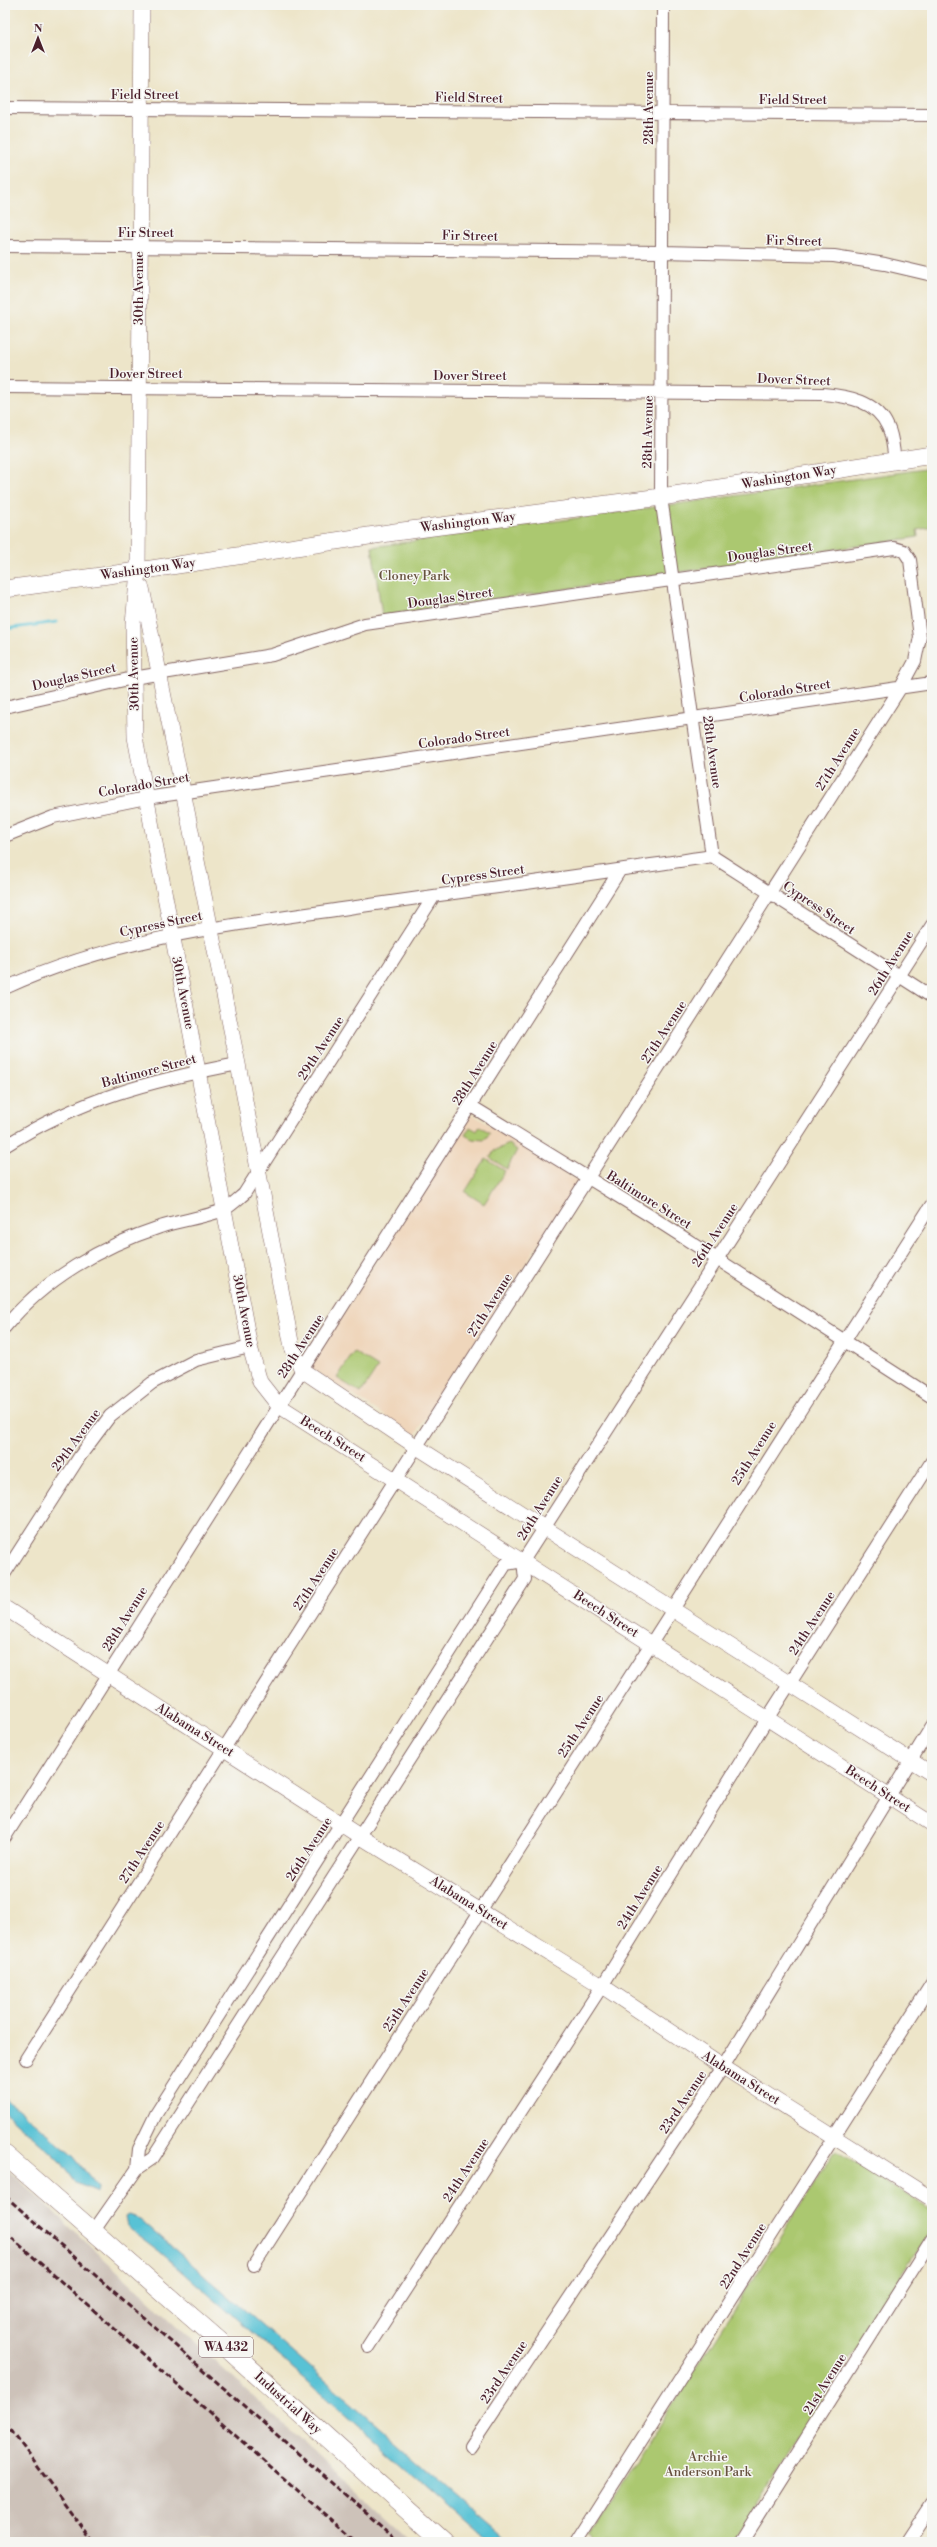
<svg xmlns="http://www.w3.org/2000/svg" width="937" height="2547" font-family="'Libre Bodoni',serif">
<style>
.built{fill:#efd6bb}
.industrial{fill:#cdc2b9}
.green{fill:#abc86f;stroke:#7a744d}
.water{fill:#58c2d5;stroke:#517080}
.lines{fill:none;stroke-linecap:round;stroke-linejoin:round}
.stream{stroke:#58c2d5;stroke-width:3}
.minor-casing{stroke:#836462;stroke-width:14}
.tertiary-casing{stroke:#836462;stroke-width:16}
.secondary-casing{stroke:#836462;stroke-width:18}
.primary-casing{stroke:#836462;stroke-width:20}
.minor{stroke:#fff;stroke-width:12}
.tertiary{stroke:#fff;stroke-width:15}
.secondary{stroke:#fff;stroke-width:17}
.primary{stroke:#fff;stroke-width:19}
.rail{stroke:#4a1f2b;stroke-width:3;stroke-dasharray:6 3;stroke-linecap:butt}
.labels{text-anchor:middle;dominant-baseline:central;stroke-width:3;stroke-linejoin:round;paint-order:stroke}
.shield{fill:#f6f6f2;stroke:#7e6067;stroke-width:1}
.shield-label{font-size:12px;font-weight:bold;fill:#4a1f2b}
.street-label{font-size:13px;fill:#4a1f2b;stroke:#f6f6f2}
.park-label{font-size:13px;fill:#67523f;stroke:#f6f6f2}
</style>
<rect width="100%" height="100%" fill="#f6f6f2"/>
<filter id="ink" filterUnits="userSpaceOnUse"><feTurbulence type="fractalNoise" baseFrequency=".025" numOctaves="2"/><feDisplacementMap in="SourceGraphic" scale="8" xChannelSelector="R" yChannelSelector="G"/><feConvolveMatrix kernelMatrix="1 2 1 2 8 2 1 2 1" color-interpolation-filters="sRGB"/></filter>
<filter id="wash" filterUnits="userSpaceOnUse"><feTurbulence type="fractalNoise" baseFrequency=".012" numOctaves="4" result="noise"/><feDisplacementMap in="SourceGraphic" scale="16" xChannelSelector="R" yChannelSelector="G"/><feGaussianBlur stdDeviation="0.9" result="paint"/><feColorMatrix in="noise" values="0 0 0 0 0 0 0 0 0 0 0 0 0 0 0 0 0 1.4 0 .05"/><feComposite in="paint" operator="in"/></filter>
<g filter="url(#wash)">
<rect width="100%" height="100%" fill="#ede5c9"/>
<path class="built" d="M472,1114L578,1182L415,1435L309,1367Z"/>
<path class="industrial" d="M5,2167L410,2542H5Z"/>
<path class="green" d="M932,468V527L917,530L918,537L382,616L372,547Z
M480,1126L490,1133L484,1140L472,1139L465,1135L470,1127L477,1131Z
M509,1144L517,1150L507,1169L490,1158L494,1151Z
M486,1159L505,1171L484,1204L465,1192Z
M354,1352L378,1367L361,1393L337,1378Z
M836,2150L932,2211V2228L732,2542H594L589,2535Z"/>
<path class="water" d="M5,2098L73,2156L98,2187L97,2192L76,2183L61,2162L5,2112Z
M128,2215L140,2219L511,2542H491L159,2251L127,2227L125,2217Z"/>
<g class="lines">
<path class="stream" d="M5,629L57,622"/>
</g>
</g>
<g filter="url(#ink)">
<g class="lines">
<g class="minor-casing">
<path id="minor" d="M663,5L661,497L712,856
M5,108L932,115
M5,246L662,252L834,256L885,264L932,275
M5,387L823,394C848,396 877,401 888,427C893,437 893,450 895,460
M5,707L133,678L272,655L365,624L894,548L904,551L910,560L920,637L915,661L901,687L26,2059
M5,836L53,817L146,798L932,683
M5,988C112,939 228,925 342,909C466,891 589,875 712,856L932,997
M471,1106L647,1214L932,1397
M5,1146C79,1099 153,1080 238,1064
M5,1327C44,1279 102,1246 160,1227C177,1221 212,1216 225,1209C232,1205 238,1199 244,1194L434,896
M5,1573L80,1456L110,1416L152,1383L196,1360L250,1347
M5,1837L620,870
M137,2169L139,2149L156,2114L506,1564L523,1561
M93,2232L137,2169L153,2158L525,1579L523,1561L932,925
M254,2265L932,1204
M368,2347L602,1986L767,1719L932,1461
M471,2446L723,2067L932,1726
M576,2542L932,1983
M741,2542L932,2239
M907,2542L932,2504"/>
</g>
<g class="tertiary-casing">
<path id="tertiary" d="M142,5L138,571L133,624L135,737L250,1347L260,1382L278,1405L932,1824
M142,588L238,1064L292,1347L302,1370L417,1447L932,1774
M5,1608L361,1837L602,1986L723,2067L932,2199"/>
</g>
<g class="secondary-casing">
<path id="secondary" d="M5,589L138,571L395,532L661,497L932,455"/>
</g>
<g class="primary-casing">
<path id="primary" d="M5,2155L226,2347L443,2542"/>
</g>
<use href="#minor" class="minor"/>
<use href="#tertiary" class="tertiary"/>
<use href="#secondary" class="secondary"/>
<use href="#primary" class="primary"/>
<path class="rail" d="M5,2196L399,2542
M5,2232L356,2542
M5,2422L93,2542"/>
</g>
</g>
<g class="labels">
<rect class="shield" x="199" y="2337" width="54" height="20" rx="3"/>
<g class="shield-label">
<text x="226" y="2347">WA 432</text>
</g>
<g class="street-label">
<text x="145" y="95">Field Street</text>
<text transform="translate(469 98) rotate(1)">Field Street</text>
<text x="793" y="100">Field Street</text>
<text transform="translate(649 108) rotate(-90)">28th Avenue</text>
<text x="146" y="233">Fir Street</text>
<text transform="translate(470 236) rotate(1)">Fir Street</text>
<text transform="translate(794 241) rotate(1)">Fir Street</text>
<text transform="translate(139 288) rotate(-90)">30th Avenue</text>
<text x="146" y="374">Dover Street</text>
<text x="470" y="376">Dover Street</text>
<text transform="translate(794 380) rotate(2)">Dover Street</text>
<text transform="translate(648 432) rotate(-89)">28th Avenue</text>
<text transform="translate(789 477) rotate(-9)">Washington Way</text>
<text transform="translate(468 522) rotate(-7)">Washington Way</text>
<text transform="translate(770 552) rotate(-8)">Douglas Street</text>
<text transform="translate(148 569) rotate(-8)">Washington Way</text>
<text transform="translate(450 598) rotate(-8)">Douglas Street</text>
<text transform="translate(134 674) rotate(-91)">30th Avenue</text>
<text transform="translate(74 677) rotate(-13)">Douglas Street</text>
<text transform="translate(785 691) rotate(-9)">Colorado Street</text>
<text transform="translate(464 738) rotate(-8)">Colorado Street</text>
<text transform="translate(712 752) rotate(82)">28th Avenue</text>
<text transform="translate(838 759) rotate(-58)">27th Avenue</text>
<text transform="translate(144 785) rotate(-10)">Colorado Street</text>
<text transform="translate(483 875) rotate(-8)">Cypress Street</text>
<text transform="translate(819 908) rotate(34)">Cypress Street</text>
<text transform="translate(161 924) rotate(-12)">Cypress Street</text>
<text transform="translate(891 963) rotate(-58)">26th Avenue</text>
<text transform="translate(183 993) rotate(79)">30th Avenue</text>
<text transform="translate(664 1032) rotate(-57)">27th Avenue</text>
<text transform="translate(321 1048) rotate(-57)">29th Avenue</text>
<text transform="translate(149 1071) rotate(-15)">Baltimore Street</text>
<text transform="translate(475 1073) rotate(-58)">28th Avenue</text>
<text transform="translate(649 1200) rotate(32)">Baltimore Street</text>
<text transform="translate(715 1235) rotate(-57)">26th Avenue</text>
<text transform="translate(490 1305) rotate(-58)">27th Avenue</text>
<text transform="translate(244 1311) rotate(79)">30th Avenue</text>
<text transform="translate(301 1346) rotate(-57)">28th Avenue</text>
<text transform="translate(333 1439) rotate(32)">Beech Street</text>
<text transform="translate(76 1440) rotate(-54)">29th Avenue</text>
<text transform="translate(754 1453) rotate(-58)">25th Avenue</text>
<text transform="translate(540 1508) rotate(-58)">26th Avenue</text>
<text transform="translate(316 1579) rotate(-57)">27th Avenue</text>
<text transform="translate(606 1614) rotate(33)">Beech Street</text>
<text transform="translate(125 1619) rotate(-58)">28th Avenue</text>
<text transform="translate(812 1623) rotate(-57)">24th Avenue</text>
<text transform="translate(581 1726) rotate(-57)">25th Avenue</text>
<text transform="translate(195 1730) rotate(32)">Alabama Street</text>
<text transform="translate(878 1789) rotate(33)">Beech Street</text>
<text transform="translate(309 1849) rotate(-57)">26th Avenue</text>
<text transform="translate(142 1852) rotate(-57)">27th Avenue</text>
<text transform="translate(640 1897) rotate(-58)">24th Avenue</text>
<text transform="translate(469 1903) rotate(32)">Alabama Street</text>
<text transform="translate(406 2000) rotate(-57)">25th Avenue</text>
<text transform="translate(741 2078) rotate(32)">Alabama Street</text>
<text transform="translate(683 2102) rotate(-56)">23rd Avenue</text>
<text transform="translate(466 2170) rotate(-57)">24th Avenue</text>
<text transform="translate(743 2256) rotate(-58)">22nd Avenue</text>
<text transform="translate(504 2372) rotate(-56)">23rd Avenue</text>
<text transform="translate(825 2384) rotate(-58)">21st Avenue</text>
<text transform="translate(288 2403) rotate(42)">Industrial Way</text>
</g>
<g class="park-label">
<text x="414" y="576">Cloney Park</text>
<text x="708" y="2457">Archie<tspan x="708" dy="15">Anderson Park</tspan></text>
</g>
</g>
<rect width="937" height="2547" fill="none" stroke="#f6f6f2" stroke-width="20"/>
<g transform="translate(38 38)" stroke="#f6f6f2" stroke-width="3" paint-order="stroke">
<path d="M0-3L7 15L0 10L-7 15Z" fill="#4a1f2b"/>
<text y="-6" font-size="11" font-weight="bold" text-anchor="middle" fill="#4a1f2b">N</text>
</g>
</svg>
